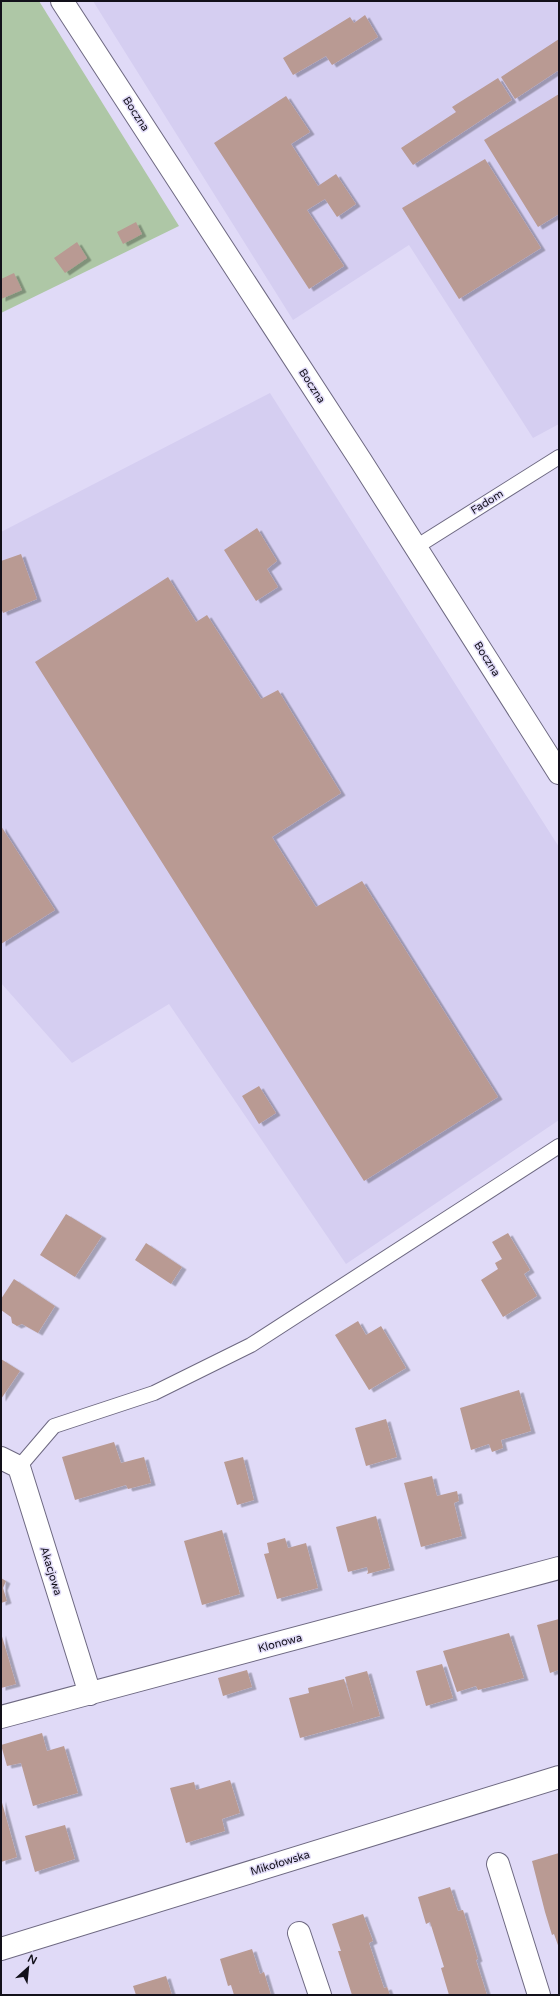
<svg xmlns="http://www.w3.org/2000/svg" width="560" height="1996" font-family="'Varela Round',sans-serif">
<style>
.built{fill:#d5cef1}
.green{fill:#aec7a6}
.building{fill:#b99a93;filter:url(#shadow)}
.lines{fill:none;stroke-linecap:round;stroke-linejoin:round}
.lane-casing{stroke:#6e6982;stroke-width:16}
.street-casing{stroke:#6e6982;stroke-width:24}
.secondary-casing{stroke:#6e6982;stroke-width:24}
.lane{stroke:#fff;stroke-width:14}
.street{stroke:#fff;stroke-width:22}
.secondary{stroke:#fff;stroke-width:22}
.labels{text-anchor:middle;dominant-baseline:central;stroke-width:3;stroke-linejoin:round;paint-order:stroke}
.street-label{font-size:11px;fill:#12101a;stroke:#e0daf7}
</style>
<defs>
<filter id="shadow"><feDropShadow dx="4.5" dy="2.5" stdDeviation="0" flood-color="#0004"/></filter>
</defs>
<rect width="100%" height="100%" fill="#e0daf7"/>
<path class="built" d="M93,1H559V424L533,438L409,245L293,320Z
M270,393L559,847V1120L346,1264L169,1004L72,1063L1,983V532Z"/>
<path class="green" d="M1,1H39L179,226L1,313Z"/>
<path class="building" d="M365,15L378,37L332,65L326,56L293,75L283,58L350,17L354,23Z
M559,39V70L515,99L501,77Z
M498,78L512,100L413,165L401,148L456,112L452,107Z
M559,94V214L538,227L484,140Z
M286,96L310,132L291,144L318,186L336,174L356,204L337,217L325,199L307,210L344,266L309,289L214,143Z
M485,159L541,248L459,299L402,208Z
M136,222L142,234L123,244L117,232Z
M77,242L87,258L65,273L54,258Z
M14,273L22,290L1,299V279Z
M257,528L277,561L267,569L278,587L256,601L224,550Z
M21,554L37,599L3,613L1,608V561Z
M168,577L196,622L207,615L261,699L278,690L341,793L272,837L316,907L362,881L498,1097L364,1181L35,662Z
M1,826L55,910L1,944Z
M259,1086L276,1113L259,1124L242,1096Z
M66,1214L102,1236L75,1277L40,1255Z
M508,1233L530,1270L524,1274L537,1296L503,1317L481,1280L498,1269L495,1263L502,1259L492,1242Z
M146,1243L182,1267L171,1284L135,1260Z
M14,1279L55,1306L38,1333L22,1324L17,1326L12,1323L11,1317L1,1310V1299Z
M358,1321L366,1335L381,1326L406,1368L369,1390L335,1335Z
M1,1359L20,1371L1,1399Z
M519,1390L531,1431L501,1440L503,1448L492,1452L489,1444L471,1450L460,1408Z
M386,1419L397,1457L366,1466L355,1428Z
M114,1442L121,1463L144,1457L151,1483L128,1489L126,1485L75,1500L62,1457Z
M243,1457L254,1500L237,1505L224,1462Z
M432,1476L437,1496L457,1491L459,1501L454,1503L462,1536L421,1547L404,1483Z
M376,1516L390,1568L367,1574L368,1572L367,1567L348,1572L336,1527Z
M222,1530L240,1594L202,1605L184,1541Z
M285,1538L288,1548L306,1543L318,1588L277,1599L264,1554L269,1553L267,1543Z
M1,1578L6,1581L3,1588L7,1601L1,1603Z
M559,1619V1670L550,1673L537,1625Z
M1,1633L16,1684L1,1688Z
M509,1633L524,1678L478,1690L476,1686L457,1692L443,1651Z
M442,1664L453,1698L426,1706L416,1671Z
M247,1670L252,1687L223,1696L218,1678Z
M367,1671L380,1716L300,1738L289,1698L309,1693L308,1688L344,1679L354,1711L345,1677Z
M42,1733L47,1751L64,1746L78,1793L33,1806L21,1763L7,1766L1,1745Z
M230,1780L240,1813L222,1819L225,1831L186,1843L170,1788L194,1782L196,1790Z
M1,1799L17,1857L1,1862Z
M65,1825L75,1859L35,1872L25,1836Z
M559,1853V1948L554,1934L552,1935L545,1912L532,1861Z
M450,1887L458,1911L463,1910L478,1959L476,1960L487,1995H449L441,1968L444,1967L430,1922L426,1924L418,1897Z
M363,1914L373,1941L369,1943L384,1988L387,1987L390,1995H352L338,1951H341L332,1924Z
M252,1949L260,1974L264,1972L271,1995H234L231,1985L228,1986L220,1959Z
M166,1976L172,1995H136L133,1986Z"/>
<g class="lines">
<g class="lane-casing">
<path id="lane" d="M416,547L559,457
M19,1467L54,1426L154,1393L251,1345L559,1146"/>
</g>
<g class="street-casing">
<path id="street" d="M62,1L361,461L559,773
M1,1458L19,1467L90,1694
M1,1717L559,1568
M498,1864L539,1995
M299,1933L320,1995"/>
</g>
<g class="secondary-casing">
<path id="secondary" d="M1,1949L559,1777"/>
</g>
<use href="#lane" class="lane"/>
<use href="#street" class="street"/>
<use href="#secondary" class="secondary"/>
</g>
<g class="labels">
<g class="street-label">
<text transform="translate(136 114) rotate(57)">Boczna</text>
<text transform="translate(312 386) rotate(57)">Boczna</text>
<text transform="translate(487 502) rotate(-32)">Fadom</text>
<text transform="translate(487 659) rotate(58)">Boczna</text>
<text transform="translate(51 1571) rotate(73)">Akacjowa</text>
<text transform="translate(280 1643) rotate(-15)">Klonowa</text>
<text transform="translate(280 1863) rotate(-17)">Mikołowska</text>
</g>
</g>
<rect width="560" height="1996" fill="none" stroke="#12101a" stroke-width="4"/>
<g transform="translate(28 1968) rotate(27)" stroke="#e0daf7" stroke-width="3" paint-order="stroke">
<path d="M0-3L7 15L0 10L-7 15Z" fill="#12101a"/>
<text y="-6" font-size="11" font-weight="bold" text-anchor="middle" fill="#12101a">N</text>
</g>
</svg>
